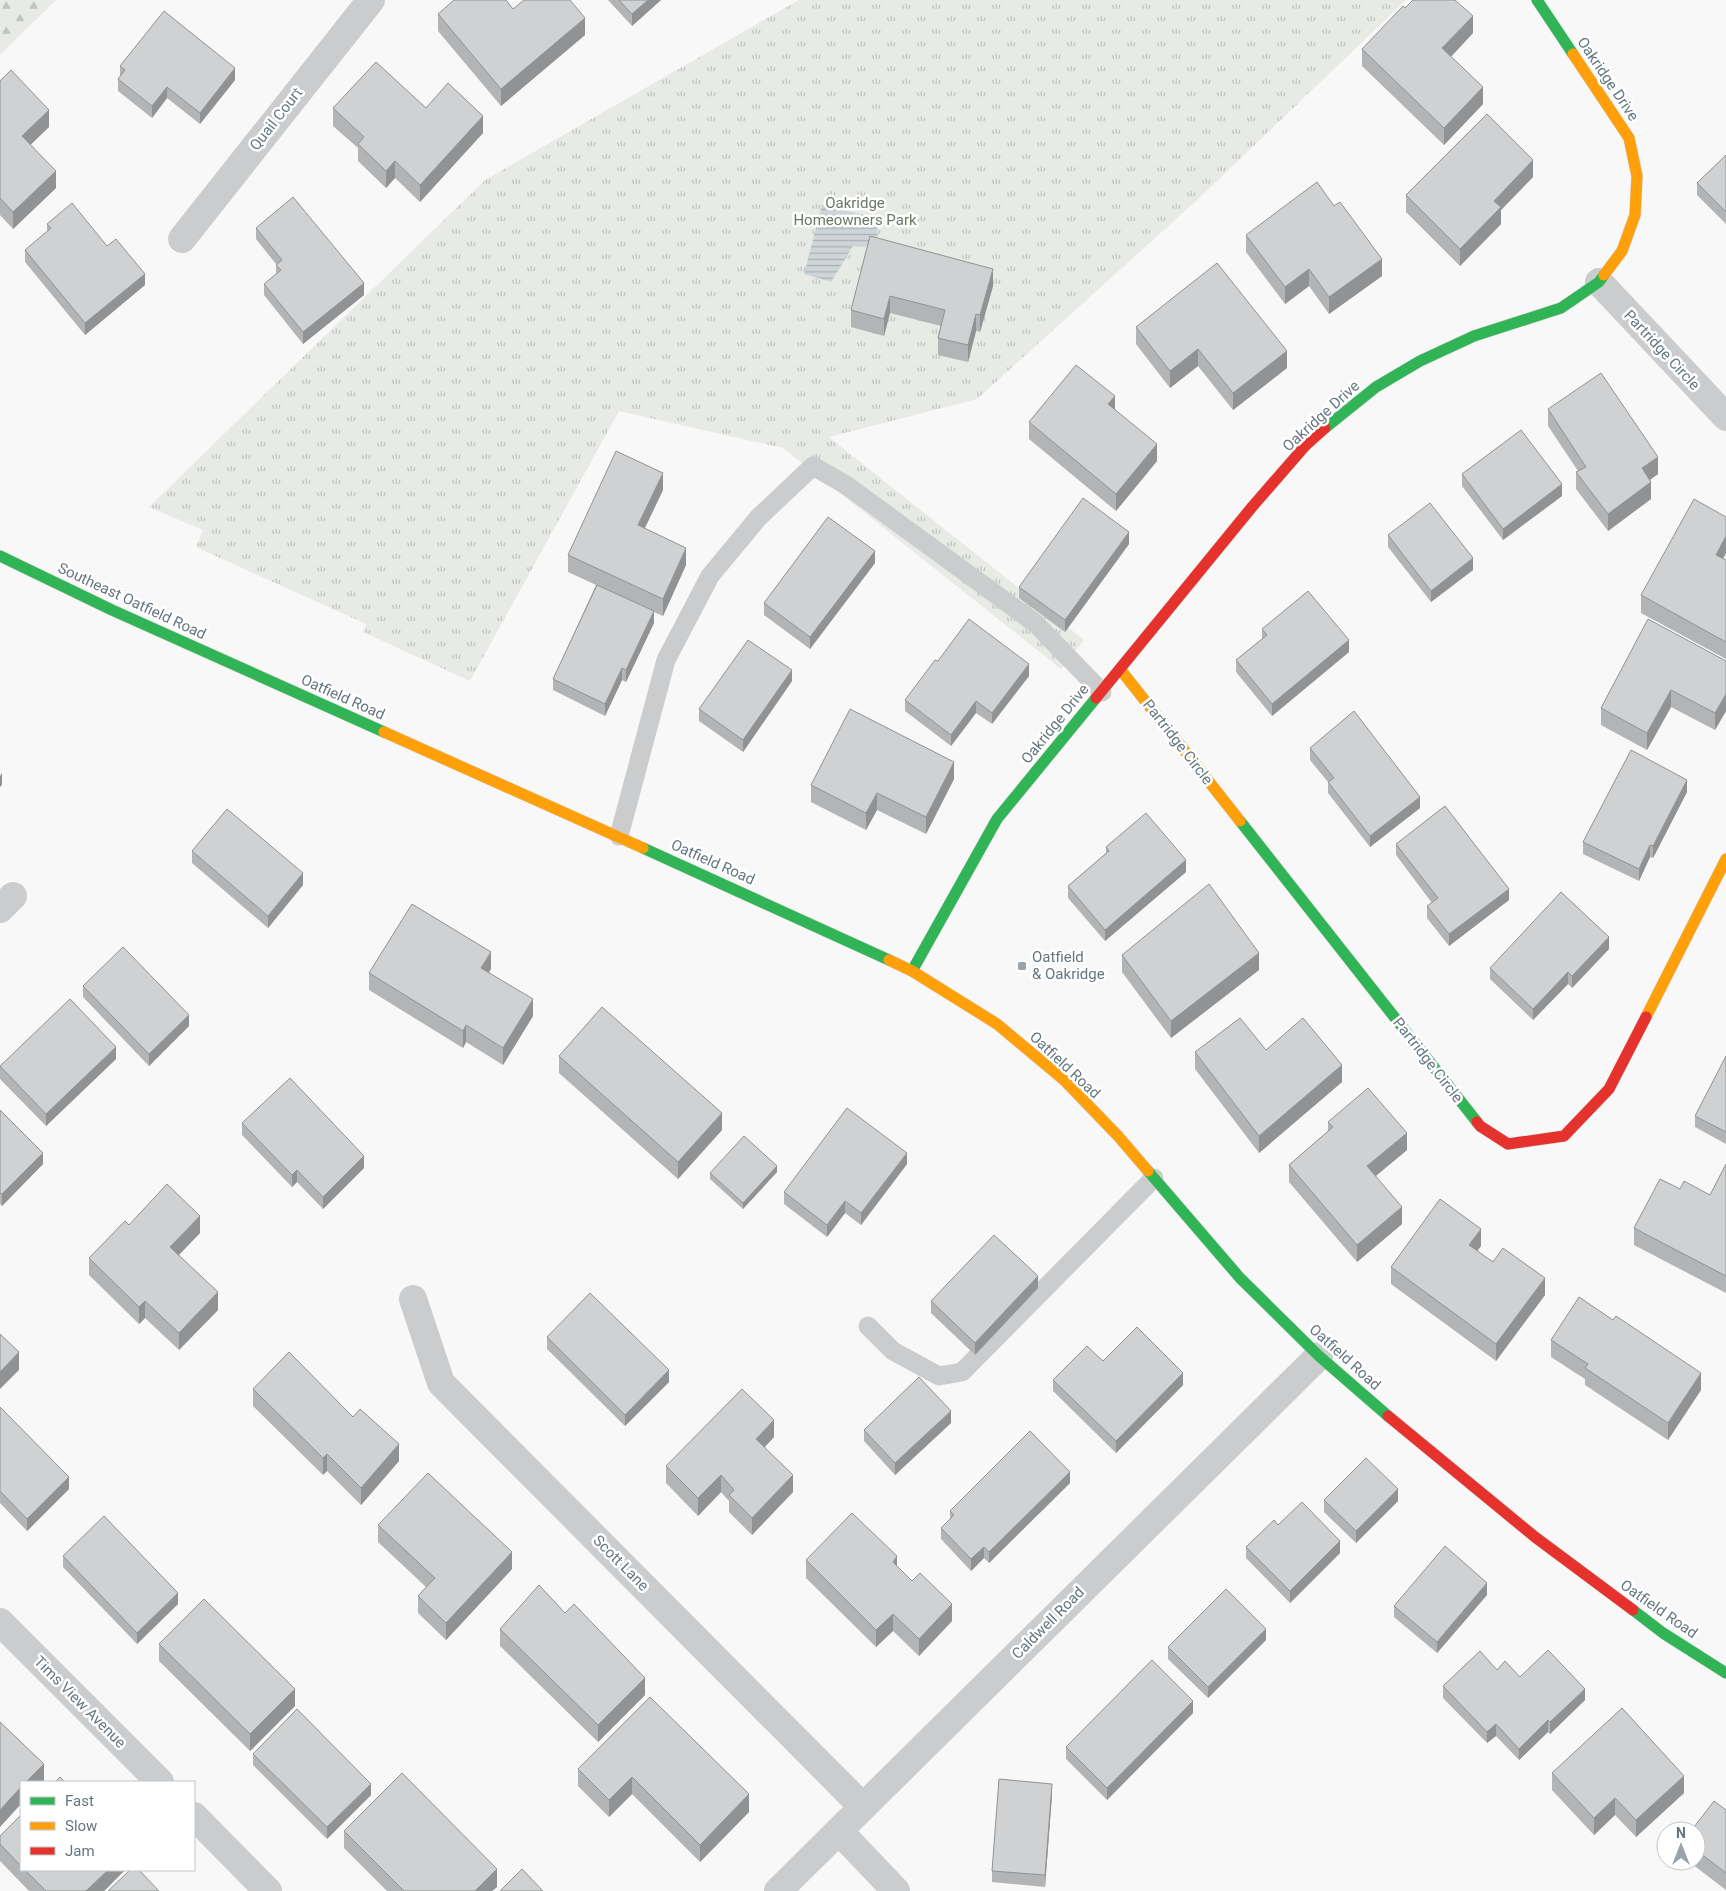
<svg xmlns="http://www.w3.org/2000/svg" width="1726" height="1891" font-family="Roboto,sans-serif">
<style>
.forest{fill:url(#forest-firs)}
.park{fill:url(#park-tufts)}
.water{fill:url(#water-rules)}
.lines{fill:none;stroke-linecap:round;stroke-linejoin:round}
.fast-casing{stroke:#d4d5d6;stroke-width:12}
.slow-casing{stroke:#d4d5d6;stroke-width:12}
.jam-casing{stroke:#d4d5d6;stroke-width:12}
.lane{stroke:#cbcccd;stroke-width:19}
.street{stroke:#cbcccd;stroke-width:28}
.fast{stroke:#30b455;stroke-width:11}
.slow{stroke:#ff9f0a;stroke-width:11}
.jam{stroke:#e5322d;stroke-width:11}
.wall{fill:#b2b4b5}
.shaded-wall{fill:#919293}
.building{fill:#cfd1d2;stroke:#919293}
.poi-dot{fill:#98a4aa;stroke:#fff;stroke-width:2}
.labels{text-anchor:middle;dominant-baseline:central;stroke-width:5;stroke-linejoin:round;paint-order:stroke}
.street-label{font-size:15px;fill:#657680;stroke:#fff}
.park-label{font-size:15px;fill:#697964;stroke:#fff}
.poi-label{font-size:15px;fill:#657680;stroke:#fff;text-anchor:start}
</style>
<defs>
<pattern id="forest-firs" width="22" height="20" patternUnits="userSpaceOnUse" patternTransform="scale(1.25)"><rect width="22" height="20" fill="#e7eae5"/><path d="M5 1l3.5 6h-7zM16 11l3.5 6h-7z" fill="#bfc2bf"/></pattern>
<pattern id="park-tufts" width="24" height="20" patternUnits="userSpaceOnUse" patternTransform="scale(1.25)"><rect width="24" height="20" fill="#e7eae5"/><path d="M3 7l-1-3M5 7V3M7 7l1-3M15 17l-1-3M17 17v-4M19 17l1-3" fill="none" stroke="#bfc2bf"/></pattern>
<pattern id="water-rules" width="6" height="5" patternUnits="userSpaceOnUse" patternTransform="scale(1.25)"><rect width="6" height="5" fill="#cdd5d8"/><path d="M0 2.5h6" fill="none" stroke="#aab1b4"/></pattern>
</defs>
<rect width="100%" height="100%" fill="#f8f8f8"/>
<path class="forest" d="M0,0H56L0,55Z"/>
<path class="park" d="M799,0H1406L1196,201L977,399L829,437L1084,640L1061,669L783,448L619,411L470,681L363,632L366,624L196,547L203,530L149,507L485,180Z"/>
<path class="water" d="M822,205L869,216C878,223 883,239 870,245C865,247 858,246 853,246L831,282L804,274Z"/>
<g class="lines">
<g class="fast-casing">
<path id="fast" d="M1537,0L1573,54
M1325,428L1376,387L1420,361L1474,336L1561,308L1599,282L1604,275
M0,556L112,610L384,732
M1240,821L1477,1122
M643,848L889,960
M912,971L997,819L1096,698
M1148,1171L1240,1278L1319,1356L1388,1416
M1633,1610L1663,1633L1726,1673"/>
</g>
<g class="slow-casing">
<path id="slow" d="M1573,54L1629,138L1637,176L1635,215L1622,251L1604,275
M1120,669L1240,821
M384,732L643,848
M889,960L912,971L997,1024L1064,1080L1118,1136L1148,1171
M1646,1017L1726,859"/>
</g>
<g class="jam-casing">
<path id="jam" d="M1096,698L1252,507L1305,446L1325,428
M1477,1122L1480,1126L1508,1144L1564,1136L1609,1089L1646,1017
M1388,1416L1535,1537L1633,1610"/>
</g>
<path class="lane" d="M619,836L666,660L710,576L758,518L813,466L846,485L1035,623L1102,692
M868,1326L893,1351L939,1376L962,1372L1154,1178"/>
<path class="street" d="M182,239L371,0
M1599,282L1726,417
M0,909L13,896
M413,1299L441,1383L863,1807
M0,1622L160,1782
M194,1816L268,1891
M839,1831L896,1891
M778,1891L1319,1356"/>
<use href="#fast" class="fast"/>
<use href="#slow" class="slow"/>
<use href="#jam" class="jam"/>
</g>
<path class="wall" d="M608,0H661L632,26Z
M1405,8L1473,33L1451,57L1483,104L1444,145L1362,66V49Z
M513,9L585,35L501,106L438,31V14Z
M120,66L235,80L200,124L167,98L152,118L118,91V79L120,77Z
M0,81L49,127L30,145L56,188L13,229L0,215Z
M333,108H426L483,133L420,202L395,178L386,188L358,161V148L333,126Z
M1726,155V224L1697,195V183Z
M1533,177L1501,210V224L1460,266L1406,212V195Z
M1334,206L1382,276L1329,314L1309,286L1285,304L1246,252V235Z
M47,224L107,246L145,285L85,335L25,262V250L47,232Z
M256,228L364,295L303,344L264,295V284L276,274V264L256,239Z
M870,236L993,286L980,332L976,331L968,362L938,355V338L941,326L890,313L884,336L851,327V310Z
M1136,327L1287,368L1233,410L1198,366L1170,388L1136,344Z
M1115,409L1157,461L1116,511L1029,439V422Z
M1548,409L1658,474L1650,480L1651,499L1608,531L1576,489V472L1578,471L1548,426Z
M1462,474L1562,496L1503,540L1462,486Z
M663,490L645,528L686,565L663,616L654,612V623L626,682L622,680L605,716L553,690V679L596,585L568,572V555Z
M1726,517V553L1723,559L1726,560V659L1641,613V595Z
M1388,535L1473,570L1431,602L1388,547Z
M1129,544L1065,632L1019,598V587Z
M875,563L810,649L764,615V603Z
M1262,629L1349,652L1272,716L1236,672V660L1262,639Z
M938,661L1029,676L992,724L976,713L951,746L905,711V700Z
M1726,661V711L1715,730L1671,707L1647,750L1601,725V708Z
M792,681L743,752L699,721V709Z
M1310,748L1420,808L1370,847L1328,793V782L1310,760Z
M954,779L926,834L877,810L866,830L811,802V785Z
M1687,792L1653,858L1650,857L1639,881L1583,854V842Z
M1396,844L1509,900L1449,946L1427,918V906L1432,903L1396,855Z
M1106,847L1186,872L1105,941L1068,898V886L1106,853Z
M192,851L303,885L268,928L192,863Z
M1609,949L1572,988L1568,984L1533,1020L1490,979V968Z
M1122,955L1259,970L1171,1038L1122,972Z
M491,969L489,972L533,1016L503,1065L466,1042L463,1048L369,990V973Z
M83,986L189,1026L149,1066L83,997Z
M1266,1050L1342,1082L1259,1153L1195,1069V1052Z
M559,1056L722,1130L678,1179L559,1073Z
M1726,1056V1144L1695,1127V1116Z
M116,1059L46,1126L0,1079V1066Z
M0,1110L43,1164L2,1206L0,1204Z
M1328,1122L1407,1150L1376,1176L1402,1224L1357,1262L1289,1182V1165L1328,1131Z
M242,1123L364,1168L323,1209L297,1182L292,1187L242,1135Z
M907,1164L861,1225L845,1213L827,1237L784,1204V1192Z
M1726,1164V1293L1634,1245V1228L1710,1195Z
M777,1172L743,1209L710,1179V1173Z
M129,1225L200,1233L179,1255L218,1310L179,1350L145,1318L139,1324L89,1275V1258Z
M1481,1246L1477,1251L1545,1295L1496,1361L1391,1284V1267Z
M1038,1288L975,1355L931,1313V1301Z
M547,1337L669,1382L625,1426L547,1349Z
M1551,1340L1701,1390L1668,1440L1585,1385V1379L1551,1357Z
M1053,1380L1183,1385L1116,1453L1053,1391Z
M253,1389L353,1417L399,1461L361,1505L327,1471L323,1475L253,1406Z
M0,1407L69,1489L27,1531L0,1503Z
M951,1423L895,1475L864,1441V1430Z
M774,1437L765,1447L793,1492L752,1535L729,1512V1501L721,1492L698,1516L666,1483V1466Z
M1070,1483L989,1563L984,1558L971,1571L941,1539V1528L950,1519V1511Z
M1324,1500L1398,1501L1356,1543L1324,1512Z
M378,1525L512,1569L446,1640L418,1613V1596L426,1587L378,1542Z
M1278,1525L1340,1553L1290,1603L1246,1558V1547Z
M63,1556L178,1604L137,1644L63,1567Z
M806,1560L897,1567L952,1621L919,1656L893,1631L876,1647L806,1578Z
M1487,1595L1437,1653L1394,1617V1606Z
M500,1629L645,1695L598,1742L500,1646Z
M1266,1640L1208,1698L1168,1659V1647Z
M159,1644L295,1706L250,1751L159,1661Z
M1497,1670L1520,1677L1585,1700L1550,1734L1548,1732L1519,1760L1496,1736L1487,1743L1443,1698V1686Z
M650,1697L749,1812L700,1862L632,1794L609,1817L578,1786V1769Z
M1193,1713L1107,1800L1066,1759V1747Z
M253,1754L371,1795L327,1839L253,1765Z
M1552,1773L1684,1793L1636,1837L1615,1815L1594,1835L1552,1790Z
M1052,1795L1045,1887L992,1882V1871Z
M1726,1810V1890L1688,1861H1696V1831Z
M21,1815V1870H125L104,1891H29L0,1861V1836Z
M344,1831L497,1887L492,1891H387L344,1848Z"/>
<path class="shaded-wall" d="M648,0H661L632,26V14Z
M1473,16V33L1442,66V48Z
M585,18V35L501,106V89Z
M235,68V80L200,124V113Z
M167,87V98L152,118V106Z
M1483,87V104L1444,145V128Z
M49,110V127L22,153V136Z
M483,116V133L420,202V185Z
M1533,160V177L1501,210V224L1460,266V249L1494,201Z
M395,161V178L386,188V171Z
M56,171V188L13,229V212Z
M1382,259V276L1329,314V297Z
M993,269V286L980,332V315Z
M1309,269V286L1285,304V287Z
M145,274V285L85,335V323Z
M364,283V295L303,344V332Z
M890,296V313L884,336V319Z
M976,314V331L968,362V345Z
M1198,349V366L1170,388V371Z
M1287,351V368L1233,410V393Z
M1115,396V413L1108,404Z
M1157,444V461L1116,511V494Z
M1658,457V474L1642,485V468Z
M663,473V490L638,542V525Z
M1651,482V499L1608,531V514Z
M1562,484V496L1503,540V529Z
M1129,532V544L1065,632V620Z
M1726,536V553L1716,572V555Z
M686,548V565L663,616V599Z
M875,551V563L810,649V637Z
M1473,558V570L1431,602V591Z
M654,611V623L626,682V670Z
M1349,640V652L1272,716V704Z
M1029,664V676L992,724V713Z
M622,668V680L605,716V704Z
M792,670V681L743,752V740Z
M1671,690V707L1647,750V733Z
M1726,694V711L1715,730V713Z
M976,701V713L951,746V735Z
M954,762V779L926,834V817Z
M2,773V785L0,787V776Z
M1687,780V792L1653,858V846Z
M877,793V810L866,830V813Z
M1420,797V808L1370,847V836Z
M1650,845V857L1639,881V869Z
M1186,860V872L1105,941V930Z
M303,873V885L268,928V916Z
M1509,889V900L1449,946V934Z
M1609,937V949L1572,988V976Z
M491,952V969L481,985V968Z
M1259,953V970L1171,1038V1021Z
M1568,972V984L1533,1020V1009Z
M533,999V1016L503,1065V1048Z
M189,1015V1026L149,1066V1054Z
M466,1025V1042L463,1048V1031Z
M116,1047V1059L46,1126V1114Z
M1342,1065V1082L1259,1153V1136Z
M722,1113V1130L678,1179V1162Z
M1407,1133V1150L1367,1183V1166Z
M43,1153V1164L2,1206V1194Z
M907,1153V1164L861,1225V1213Z
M364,1156V1168L323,1209V1197Z
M777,1166V1172L743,1209V1203Z
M297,1170V1182L292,1187V1175Z
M845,1201V1213L827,1237V1225Z
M1402,1207V1224L1357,1262V1245Z
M200,1216V1233L170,1264V1247Z
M1481,1229V1246L1469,1262V1245Z
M1038,1276V1288L975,1355V1343Z
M1545,1278V1295L1496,1361V1344Z
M218,1292V1310L179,1350V1333Z
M145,1301V1318L139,1324V1307Z
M19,1352V1370L0,1389V1372Z
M669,1370V1382L625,1426V1415Z
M1183,1373V1385L1116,1453V1441Z
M1701,1373V1390L1668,1440V1423Z
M951,1411V1423L895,1475V1463Z
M774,1420V1437L756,1456V1439Z
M399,1444V1461L361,1505V1488Z
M327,1454V1471L323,1475V1458Z
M1070,1472V1483L989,1563V1552Z
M721,1475V1492L698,1516V1498Z
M793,1475V1492L752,1535V1518Z
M69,1477V1489L27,1531V1519Z
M1398,1489V1501L1356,1543V1531Z
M1340,1541V1553L1290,1603V1591Z
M984,1547V1558L971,1571V1559Z
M512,1552V1569L446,1640V1623Z
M897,1556V1574L893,1562Z
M1487,1583V1595L1437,1653V1642Z
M178,1593V1604L137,1644V1633Z
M952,1604V1621L919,1656V1639Z
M893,1614V1631L876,1647V1630Z
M1266,1629V1640L1208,1698V1687Z
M645,1678V1695L598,1742V1725Z
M295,1689V1706L250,1751V1734Z
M1585,1689V1700L1550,1734V1722Z
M1193,1701V1713L1107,1800V1788Z
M1548,1720V1732L1519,1760V1749Z
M1496,1724V1736L1487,1743V1732Z
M44,1764V1781L42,1782H26Z
M1684,1776V1793L1636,1837V1820Z
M632,1777V1794L609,1817V1800Z
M371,1784V1795L327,1839V1827Z
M1052,1784V1795L1045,1887V1875Z
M21,1787V1804L0,1827V1810Z
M749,1794V1812L700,1862V1845Z
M1615,1798V1815L1594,1835V1818Z
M497,1869V1887L492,1891H475Z
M108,1870H125L104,1891H86Z"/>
<path class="building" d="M454,0H506L513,9L524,0H570L585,18L501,89L438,14Z
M619,0H648L632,14Z
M1413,0H1455L1473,16L1442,48L1483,87L1444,128L1362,49L1403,6L1405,8Z
M164,11L235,68L200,113L167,87L152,106L118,79L125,70L120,66Z
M376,62L426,108L448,83L483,116L420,185L395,161L386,171L358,144L364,137L333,108Z
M11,70L49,110L22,136L56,171L13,212L0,198V81Z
M1487,114L1533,160L1494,201L1501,207L1460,249L1406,195Z
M1726,155V212L1697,183Z
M1317,182L1334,206L1340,202L1382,259L1329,297L1309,269L1285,287L1246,235Z
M293,197L364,283L303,332L264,284L281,270L276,265L282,260L256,228Z
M72,203L107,246L116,239L145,274L85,323L25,250L51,228L47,224Z
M870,236L993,269L980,315L976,314L968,345L938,338L945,310L890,296L884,319L851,310Z
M1217,263L1287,351L1233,393L1198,349L1170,371L1136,327Z
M1076,365L1115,396L1108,404L1157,444L1116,494L1029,422Z
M1601,373L1658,457L1642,468L1651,482L1608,514L1576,472L1586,467L1548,409Z
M1521,430L1562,484L1503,529L1462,474Z
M616,451L663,473L638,525L686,548L663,599L568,555Z
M1083,498L1129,532L1065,620L1019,587Z
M1694,499L1726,517V536L1716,555L1726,560V642L1641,595Z
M1430,503L1473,558L1431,591L1388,535Z
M828,517L875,551L810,637L764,603Z
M597,585L654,611L626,670L622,668L605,704L553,679Z
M1308,591L1349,640L1272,704L1236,660L1267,635L1262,629Z
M969,619L1029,664L992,713L976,701L951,735L905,700L935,660L938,661Z
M1648,619L1726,661V694L1715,713L1671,690L1647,733L1601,708Z
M748,640L792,670L743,740L699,709Z
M850,709L954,762L926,817L877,793L866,813L811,785Z
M1354,711L1420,797L1370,836L1328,782L1334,778L1310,748Z
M1631,750L1687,780L1653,846L1650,845L1639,869L1583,842Z
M1445,806L1509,889L1449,934L1427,906L1438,898L1396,844Z
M227,809L303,873L268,916L192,851Z
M1146,813L1186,860L1105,930L1068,886L1109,851L1106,847Z
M1209,884L1259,953L1171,1021L1122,955Z
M1561,892L1609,937L1572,976L1568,972L1533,1009L1490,968Z
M412,904L491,952L481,968L533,999L503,1048L466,1025L463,1031L369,973Z
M123,947L189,1015L149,1054L83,986Z
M70,999L116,1047L46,1114L0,1066Z
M602,1007L722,1113L678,1162L559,1056Z
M1240,1018L1266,1050L1303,1018L1342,1065L1259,1136L1195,1052Z
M1726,1056V1132L1695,1116Z
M290,1078L364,1156L323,1197L297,1170L292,1175L242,1123Z
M1368,1088L1407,1133L1367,1166L1402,1207L1357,1245L1289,1165L1333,1127L1328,1122Z
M847,1108L907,1153L861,1213L845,1201L827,1225L784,1192Z
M0,1110L43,1153L2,1194L0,1193Z
M744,1136L777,1166L743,1203L710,1173Z
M1726,1164V1276L1634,1228L1660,1179L1680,1189L1684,1181L1710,1195Z
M167,1184L200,1216L170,1247L218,1292L179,1333L145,1301L139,1307L89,1258L125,1221L129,1225Z
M1440,1199L1481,1229L1469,1245L1493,1262L1503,1248L1545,1278L1496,1344L1391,1267Z
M994,1235L1038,1276L975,1343L931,1301Z
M590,1293L669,1370L625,1415L547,1337Z
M1579,1297L1613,1320L1616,1316L1701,1373L1668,1423L1585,1368L1588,1364L1551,1340Z
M1137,1327L1183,1373L1116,1441L1053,1380L1087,1346L1103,1361Z
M0,1334L19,1352L0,1372Z
M289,1352L353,1417L360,1409L399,1444L361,1488L327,1454L323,1458L253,1389Z
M919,1377L951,1411L895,1463L864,1430Z
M742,1389L774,1420L756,1439L793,1475L752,1518L729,1495L734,1490L721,1475L698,1498L666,1466Z
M0,1407L69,1477L27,1519L0,1491Z
M1030,1431L1070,1472L989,1552L984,1547L971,1559L941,1528L954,1515L950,1511Z
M1366,1458L1398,1489L1356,1531L1324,1500Z
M428,1473L512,1552L446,1623L418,1596L435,1578L378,1525Z
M1302,1502L1340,1541L1290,1591L1246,1547L1274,1520L1278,1525Z
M852,1513L897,1556L893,1562L912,1581L920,1573L952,1604L919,1639L893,1614L876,1630L806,1560Z
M104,1516L178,1593L137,1633L63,1556Z
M1445,1546L1487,1583L1437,1642L1394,1606Z
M539,1585L565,1613L574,1604L645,1678L598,1725L500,1629Z
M1226,1589L1266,1629L1208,1687L1168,1647Z
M204,1599L295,1689L250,1734L159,1644Z
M1548,1650L1585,1689L1550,1722L1548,1720L1519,1749L1496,1724L1487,1732L1443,1686L1480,1651L1497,1670L1505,1661L1520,1677Z
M1152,1660L1193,1701L1107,1788L1066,1747Z
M650,1697L749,1794L700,1845L632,1777L609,1800L578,1769Z
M1622,1708L1684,1776L1636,1820L1615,1798L1594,1818L1552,1773Z
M297,1709L371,1784L327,1827L253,1754Z
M0,1722L44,1764L26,1782H21V1787L0,1810Z
M402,1773L497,1869L475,1891H404L344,1831Z
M60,1777L65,1782H55Z
M999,1779L1052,1784L1045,1875L992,1871Z
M1714,1801L1726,1810V1873L1696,1850V1831H1691Z
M21,1815V1866L0,1844V1836Z
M522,1869L543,1891H500Z
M25,1870H108L86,1891H46Z
M130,1870H139L159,1891H108Z"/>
<rect class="poi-dot" x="1017" y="961" width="10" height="10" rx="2.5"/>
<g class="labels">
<g class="street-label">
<text transform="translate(1608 79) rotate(56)">Oakridge Drive</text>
<text transform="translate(276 119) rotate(-52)">Quail Court</text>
<text transform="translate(1662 350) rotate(47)">Partridge Circle</text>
<text transform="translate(1321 416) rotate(-42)">Oakridge Drive</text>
<text transform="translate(132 601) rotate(25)">Southeast Oatfield Road</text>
<text transform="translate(343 697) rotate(24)">Oatfield Road</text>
<text transform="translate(1055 724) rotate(-51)">Oakridge Drive</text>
<text transform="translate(1178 742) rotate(52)">Partridge Circle</text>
<text transform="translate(713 862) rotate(24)">Oatfield Road</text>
<text transform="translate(1428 1060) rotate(52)">Partridge Circle</text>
<text transform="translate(1065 1065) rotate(43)">Oatfield Road</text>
<text transform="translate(1345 1357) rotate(42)">Oatfield Road</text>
<text transform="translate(621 1563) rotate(45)">Scott Lane</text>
<text transform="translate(1659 1609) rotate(35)">Oatfield Road</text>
<text transform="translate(1048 1623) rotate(-45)">Caldwell Road</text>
<text transform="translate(80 1702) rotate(45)">Tims View Avenue</text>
</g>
<g class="park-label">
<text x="855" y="203">Oakridge<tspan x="855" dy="17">Homeowners Park</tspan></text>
</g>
<g class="poi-label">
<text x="1032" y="957">Oatfield<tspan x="1032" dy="17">&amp; Oakridge</tspan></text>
</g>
</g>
<rect x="20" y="1781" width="175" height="90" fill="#ffffff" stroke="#c1c8cc"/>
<rect x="30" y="1797" width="25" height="8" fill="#30b455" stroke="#c1c8cc"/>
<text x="65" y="1806" font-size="15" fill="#657680">Fast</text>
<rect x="30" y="1822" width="25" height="8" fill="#ff9f0a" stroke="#c1c8cc"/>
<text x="65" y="1831" font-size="15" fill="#657680">Slow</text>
<rect x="30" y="1847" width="25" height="8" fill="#e5322d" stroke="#c1c8cc"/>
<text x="65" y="1856" font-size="15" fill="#657680">Jam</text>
<g transform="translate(1681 1846)"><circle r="24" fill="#ffffff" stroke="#c1c8cc"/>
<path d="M0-4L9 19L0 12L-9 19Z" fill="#98a4aa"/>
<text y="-8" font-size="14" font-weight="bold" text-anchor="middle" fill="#657680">N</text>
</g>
</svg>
